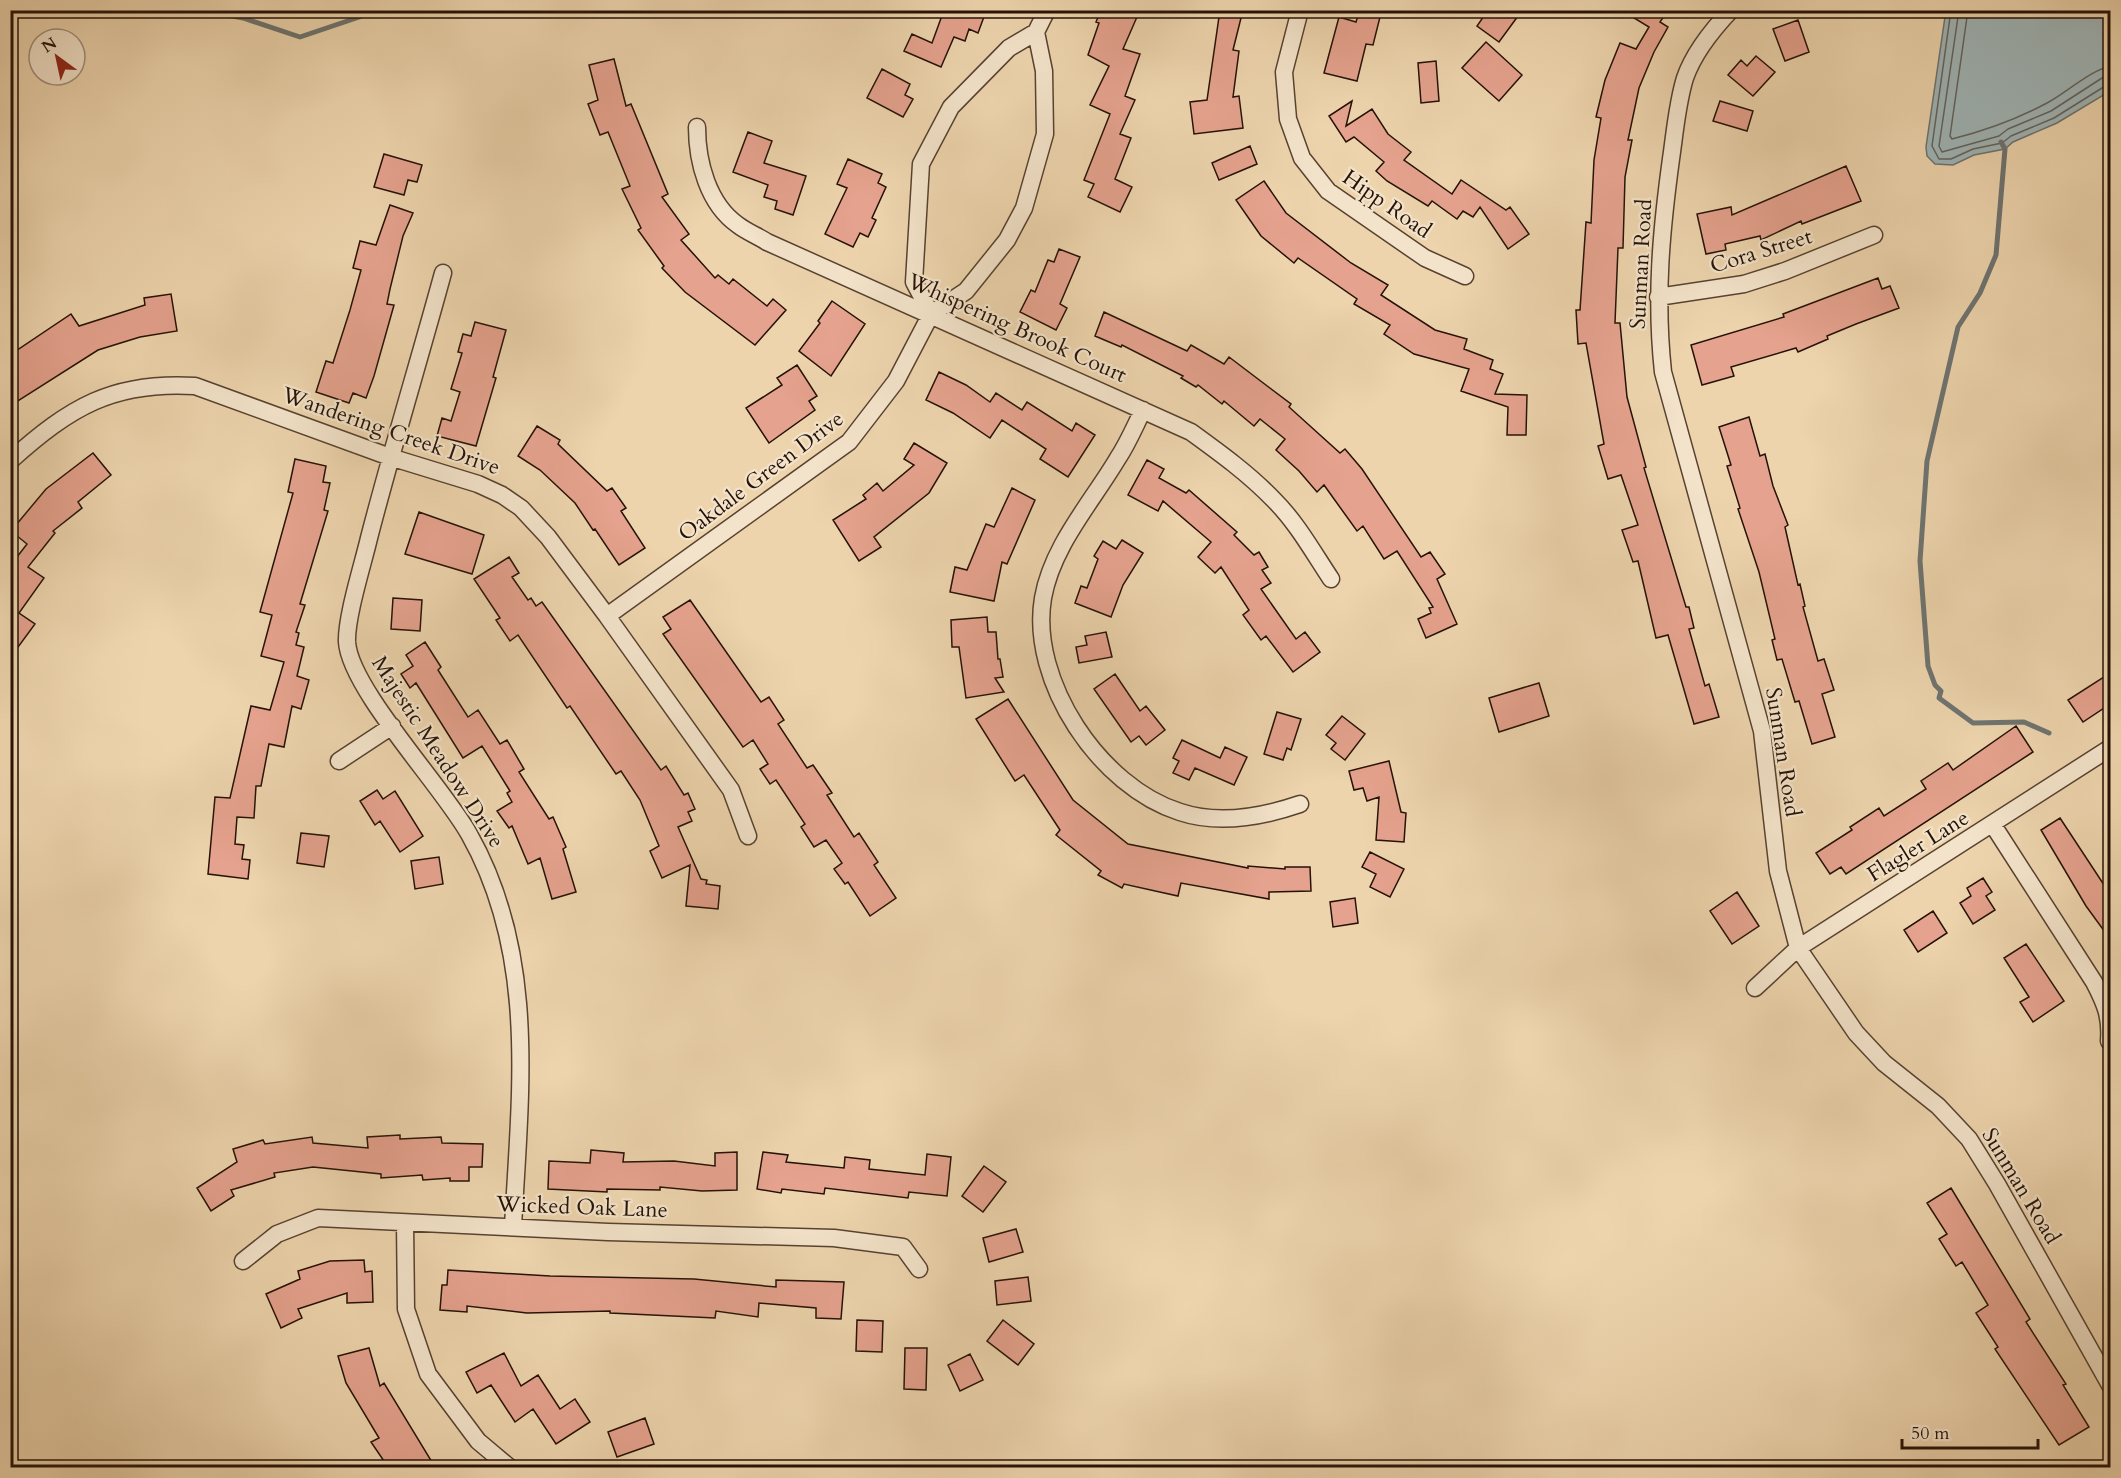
<svg xmlns="http://www.w3.org/2000/svg" width="2121" height="1478" font-family="Cardo,serif">
<style>
.water{fill:#9fb5b7;stroke:#6e7471;stroke-width:1.5}
.lines{fill:none;stroke-linecap:round;stroke-linejoin:round}
.shore{stroke:#62645f;stroke-width:1.5}
.stream{stroke:#6e7471;stroke-width:5}
.building{fill:#e5a28e;stroke:#251207;stroke-width:1.5}
.minor-casing{stroke:#574230;stroke-width:19}
.minor{stroke:#f3e3ca;stroke-width:16}
.labels{text-anchor:middle;dominant-baseline:central;stroke-width:4.5;stroke-linejoin:round;paint-order:stroke}
.street-label{font-size:22px;fill:#251207;stroke:#f3e3ca}
</style>
<rect width="100%" height="100%" fill="#edd4ad"/>
<filter id="stains"><feTurbulence type="fractalNoise" baseFrequency=".00333" numOctaves="4"/><feColorMatrix values="0 0 0 0 .2 0 0 0 0 .09 0 0 0 0 .02 0 0 0 .5 -.17"/></filter>
<radialGradient id="worn" r=".72"><stop offset=".6" stop-color="#630" stop-opacity="0"/><stop offset="1" stop-color="#630" stop-opacity=".3"/></radialGradient>
<path class="water" d="M1946,10L2110,11V87L2102,96L2057,123L2013,142L2005,149L1974,155L1953,165L1935,164L1927,156L1926,147Z"/>
<g class="lines">
<path class="shore" d="M1951,10L1932,146L1939,159H1951L1973,149L2002,143L2011,136L2054,118L2110,83
M1959,10L1939,146L1942,152L1999,136L2008,129L2051,111L2102,78L2110,76
M1968,10L1950,136L1952,139C1984,131 2017,119 2047,103C2063,95 2095,67 2110,67"/>
<path class="stream" d="M201,10L243,18L300,37L380,10
M2001,142L2005,149L1996,255L1980,293L1958,327L1927,461L1920,561L1928,666L1935,685L1941,691L1939,698L1973,723L2024,722L2049,733"/>
</g>
<path class="building" d="M944,10H976L985,14L978,33L969,29L965,41L954,37L941,67L904,51L912,34L932,43Z
M1101,10H1140L1123,49L1140,54L1125,96L1135,100L1120,134L1131,138L1115,179L1132,187L1120,212L1088,197L1094,184L1084,180L1110,114L1090,105L1109,66L1088,55L1099,23L1096,22Z
M1220,10H1243L1233,50L1239,51L1233,97L1239,96L1243,128L1194,134L1190,102L1207,100Z
M1488,10H1511L1518,16L1499,42L1477,26Z
M1621,10H1668L1660,22L1668,27L1654,52L1639,88L1628,140H1632L1625,177L1623,248H1618L1615,323H1620L1627,397L1646,467L1644,468L1686,607H1689L1694,628L1689,629L1705,686L1709,684L1719,717L1694,724L1668,635L1656,638L1638,561L1633,562L1622,530L1638,525L1621,475L1608,479L1598,446L1604,444L1586,343L1578,344L1576,310H1580L1586,222L1591,223L1594,160L1601,118L1596,117L1605,80L1620,43L1636,49L1649,27Z
M1359,12L1380,17L1373,45L1366,44L1357,81L1324,73L1339,17L1356,22Z
M1798,20L1809,52L1785,61L1773,29Z
M1486,42L1522,75L1499,101L1462,68Z
M1756,56L1775,72L1753,96L1728,75L1741,60L1747,66Z
M614,59L626,106L631,104L668,194L662,197L689,234L681,240L715,278L718,275L729,284L733,279L767,306L773,299L786,310L755,345L685,292L662,268L664,266L638,230L641,228L622,189L630,186L608,132L600,135L588,104L598,100L589,65Z
M1436,61L1439,101L1421,103L1418,63Z
M882,69L910,84L905,95L913,99L903,117L867,98Z
M1352,101L1346,126L1372,109L1388,134L1411,152L1404,160L1452,194L1461,180L1506,210L1510,207L1529,234L1508,249L1480,207L1473,217L1463,211L1457,219L1432,201L1428,206L1387,181L1376,171L1384,162L1354,137L1346,142L1329,116Z
M1720,101L1753,111L1747,131L1713,121Z
M748,132L772,141L764,163L806,176L793,215L775,209L777,201L764,197L768,185L733,172Z
M1250,146L1257,164L1219,180L1212,163Z
M384,154L422,165L417,182L408,180L404,195L374,187Z
M848,159L882,174L878,183L886,187L872,218L876,220L868,237L860,233L853,247L825,234L847,188L837,184Z
M1846,166L1861,201L1802,224L1801,221L1761,240L1760,236L1725,244L1726,250L1706,254L1697,214L1731,207L1732,215Z
M1264,181L1286,213L1351,263L1388,285L1381,295L1435,330L1467,339L1464,349L1493,360L1490,369L1503,374L1495,394L1527,395L1526,435H1507L1508,407L1461,391L1469,369L1414,354L1384,334L1390,325L1354,304L1357,299L1298,258L1294,263L1261,236L1236,200Z
M390,205L413,213L403,236L390,289L387,304L394,305L374,376L366,398L353,393L349,403L316,392L326,361L333,363L350,310L361,270L353,268L360,241L376,245Z
M1059,249L1080,257L1060,304L1067,308L1056,330L1020,312L1031,290L1035,292L1048,260L1054,262Z
M1878,278L1882,289L1890,286L1899,308L1856,324L1827,336L1828,339L1798,352L1796,348L1731,367L1734,376L1702,385L1691,345L1784,317L1783,314Z
M171,294L177,331L140,337L98,350L10,406V355L71,314L79,326L145,305L144,298Z
M832,301L865,324L831,376L799,351L820,323L818,321Z
M1104,312L1187,351L1191,345L1224,364L1229,357L1291,404L1289,407L1340,453L1345,449L1362,469L1421,557L1430,552L1445,574L1437,579L1457,624L1426,638L1418,619L1431,613L1429,608L1433,607L1397,551L1384,559L1363,526L1357,531L1324,485L1317,492L1299,471L1276,450L1285,439L1260,419L1254,426L1224,401L1222,404L1198,385L1196,387L1181,378L1183,376L1122,345L1121,347L1095,336Z
M475,322L506,330L493,377L496,378L476,446L437,436L442,418L451,421L460,392L451,389L462,353L458,352L463,334L471,336Z
M797,365L817,396L809,401L815,410L769,443L746,408L782,385L777,378Z
M939,372L966,385L990,402L996,393L1022,410L1027,402L1072,431L1076,423L1095,435L1068,477L1040,459L1046,449L1002,420L990,438L953,413L926,400Z
M1749,417L1760,456L1765,454L1773,486L1788,525L1785,527L1798,585L1800,584L1805,606L1803,607L1818,661L1824,659L1834,690L1822,694L1835,737L1812,744L1799,701L1795,702L1782,659L1777,660L1772,640L1775,639L1759,572L1738,509L1740,508L1727,466L1731,465L1719,427Z
M537,426L560,440L558,444L607,491L612,488L626,508L621,511L645,548L619,565L595,529L593,530L575,503L540,470L518,456Z
M914,443L947,463L929,493L874,537L881,547L859,561L833,520L866,499L863,495L877,483L883,491L914,465L904,459Z
M93,453L111,475L78,502L82,508L53,531L55,533L28,567L44,578L19,613L35,624L10,658V566L27,544L11,531L46,489Z
M295,459L326,466L323,482L330,483L324,510L328,511L300,604L305,605L296,632L299,633L296,645L304,647L297,676L309,680L301,709L292,706L284,747L269,744L261,786H256L254,818L237,817L235,844L244,845L242,859L250,860L248,879L208,874L215,797L230,798L251,706L270,710L284,662L261,656L272,615L260,612L293,493L288,492Z
M1147,460L1164,469L1159,478L1186,493L1189,490L1237,532L1234,535L1254,555L1259,552L1268,567L1262,570L1271,583L1261,589L1296,639L1305,632L1320,652L1293,672L1266,636L1261,640L1243,615L1249,610L1221,567L1215,573L1198,557L1211,542L1163,501L1158,511L1128,495Z
M1012,488L1035,500L1007,564L1002,562L994,601L950,592L955,567L967,570L986,524L994,527Z
M419,512L484,535L472,574L405,554Z
M1122,540L1143,553L1123,585L1111,617L1075,603L1081,586L1087,588L1098,559L1094,556L1103,541L1116,549Z
M509,557L519,573L512,577L528,600L531,598L536,606L542,602L661,770L666,766L684,795L688,793L695,809L688,812L692,821L678,827L701,879L707,880L706,884L720,886L718,909L686,906L690,865L662,878L650,851L659,846L640,800L621,771L616,774L570,706L567,708L518,635L510,641L496,620L500,618L474,579Z
M393,598L422,600L420,631L391,629Z
M690,600L761,702L769,697L784,720L778,724L807,768L813,765L832,793L827,795L854,837L859,833L878,862L874,865L896,898L870,916L848,882L845,884L834,869L842,863L826,840L814,847L801,827L805,824L776,780L770,784L760,769L768,764L753,740L743,747L663,634L671,629L663,617Z
M987,617L988,632H996L998,659H1000L1003,677L995,678L1004,692L966,698L959,647H952L951,620Z
M1106,632L1112,657L1079,663L1076,647L1087,645L1085,636Z
M425,642L441,667L438,670L468,717L478,710L500,744L507,740L524,769L519,772L549,819L553,817L566,847L563,849L576,892L552,899L540,858L528,864L512,826L509,828L497,811L512,802L507,793L510,791L482,746L463,758L416,683L410,688L401,674L413,666L406,655Z
M2110,673V704L2083,722L2068,700Z
M1115,674L1140,711L1146,706L1165,730L1146,745L1139,736L1131,742L1094,689Z
M1539,683L1549,716L1499,732L1489,698Z
M1008,699L1073,800L1128,844L1248,868V866L1285,869V867H1310L1311,891L1269,892V899L1181,883L1178,896L1124,884L1122,888L1098,875L1101,871L1056,835L1060,830L1024,775L1015,781L976,719Z
M1277,712L1301,719L1291,750L1287,748L1283,760L1264,754Z
M1342,716L1365,734L1345,760L1331,749L1336,743L1326,735Z
M2016,726L2033,752L1846,874L1841,867L1830,874L1816,853L1852,830L1850,827L1879,808L1884,816L1926,789L1921,781L1948,763L1953,770Z
M1182,740L1220,758L1225,747L1247,757L1234,785L1195,768L1189,780L1173,773L1179,761L1173,758Z
M1389,761L1401,812L1406,813L1404,842L1376,840L1379,797L1367,801L1363,788L1354,790L1349,771Z
M377,790L383,799L395,791L423,836L400,852L380,821L375,825L360,801Z
M2060,818L2110,894V939L2086,906L2041,830Z
M301,833L329,836L324,867L297,863Z
M1370,852L1404,869L1390,897L1370,887L1376,874L1362,867Z
M439,857L443,884L415,889L411,861Z
M1983,878L1992,892L1986,896L1995,910L1973,924L1960,903L1971,896L1967,888Z
M1737,892L1759,926L1732,944L1710,911Z
M1355,898L1358,923L1333,927L1330,902Z
M1933,911L1947,933L1918,952L1904,930Z
M2026,944L2064,1001L2033,1022L2020,1002L2029,997L2004,958Z
M400,1135V1139L441,1137L442,1143L483,1144L482,1167H469V1181H450V1178L423,1180L422,1175L381,1178V1174L313,1167L274,1173L275,1177L231,1190L234,1196L211,1211L197,1188L237,1162L233,1149L263,1140L265,1144L312,1137L313,1143L368,1148L367,1137Z
M591,1150L624,1153L623,1162L674,1161L715,1166V1153L737,1152V1190L702,1191L660,1187V1190L607,1189V1192L548,1189L549,1161L590,1163Z
M763,1152L788,1155L786,1162L844,1168L845,1157L870,1160L869,1169L925,1175L927,1154L951,1157L947,1196L909,1192L908,1198L825,1188L824,1194L782,1189L781,1193L757,1189Z
M984,1166L1006,1182L983,1212L962,1196Z
M1951,1188L2030,1319L2026,1322L2066,1384L2063,1385L2089,1427L2059,1445L1995,1349L1998,1347L1976,1313L1988,1305L1962,1262L1956,1266L1939,1239L1947,1234L1927,1203Z
M1016,1229L1023,1252L989,1262L983,1238Z
M364,1260L365,1272L372,1271L373,1302L347,1303V1293L298,1309L302,1318L281,1328L266,1294L300,1279L298,1271L330,1261Z
M448,1270L550,1276L694,1279L776,1287V1280L844,1282L841,1319L816,1318V1308L759,1303L758,1317L716,1311L715,1318L610,1313V1311L527,1313L467,1306V1312L440,1310L442,1285H447Z
M1028,1277L1031,1301L997,1305L995,1281Z
M857,1320L883,1321L882,1352L856,1351Z
M1003,1320L1034,1344L1018,1365L987,1341Z
M369,1348L380,1386L384,1383L435,1467H388L371,1442L379,1438L346,1383L338,1356Z
M905,1348H927L926,1390L904,1389Z
M504,1353L521,1386L538,1375L560,1409L575,1399L590,1422L556,1444L533,1409L515,1422L491,1385L477,1393L466,1372Z
M970,1354L983,1380L960,1391L948,1365Z
M645,1418L654,1444L617,1457L608,1432Z"/>
<g class="lines">
<g class="minor-casing">
<path id="minor" d="M1300,10L1284,72L1288,119L1302,158L1328,191L1425,258L1465,276
M1731,10C1712,30 1694,52 1685,78C1677,104 1675,132 1671,159C1661,232 1655,298 1663,372L1762,731L1778,871L1798,948L1856,1033L1884,1063L1938,1106L1969,1139L1997,1184L2110,1385
M697,127C697,162 708,204 738,225C747,232 758,236 767,242L1191,432C1220,453 1249,474 1274,500C1297,523 1313,552 1331,579
M443,273C419,361 392,449 369,538C363,564 346,617 347,642C350,689 443,787 469,834C538,956 520,1093 513,1227
M1658,297L1744,284L1785,271L1874,235
M931,314L914,282L921,164L951,107L1009,48L1036,32L1047,10
M1143,410C1135,426 1128,443 1118,458C1092,502 1052,546 1043,598C1029,681 1100,787 1180,812C1219,825 1262,817 1300,804
M10,461C70,407 113,381 195,386L390,457L478,484L502,495L521,508L548,537L607,616L731,790L748,836
M607,616L849,442L896,381L931,314L966,291L1007,240L1024,208L1045,134L1044,71L1036,32
M339,761L392,726
M1993,825L2094,982C2105,1003 2111,1017 2109,1041
M1755,988L1798,948L2110,748
M405,1223L406,1309L428,1374L478,1441L509,1467
M243,1261L277,1234L318,1218L608,1232L834,1238L903,1247L919,1269"/>
</g>
<use href="#minor" class="minor"/>
</g>
<g class="labels">
<g class="street-label">
<text transform="translate(1387 204) rotate(35)">Hipp Road</text>
<text transform="translate(1761 251) rotate(-17)">Cora Street</text>
<text transform="translate(1641 264) rotate(-87)">Sunman Road</text>
<text transform="translate(1017 328) rotate(24)">Whispering Brook Court</text>
<text transform="translate(391 431) rotate(19)">Wandering Creek Drive</text>
<text transform="translate(761 476) rotate(-37)">Oakdale Green Drive</text>
<text transform="translate(438 752) rotate(57)">Majestic Meadow Drive</text>
<text transform="translate(1783 752) rotate(81)">Sunman Road</text>
<text transform="translate(1918 846) rotate(-32)">Flagler Lane</text>
<text transform="translate(2021 1186) rotate(59)">Sunman Road</text>
<text transform="translate(582 1207) rotate(2)">Wicked Oak Lane</text>
</g>
</g>
<rect width="2121" height="1478" fill="none" stroke="#edd4ad" stroke-width="36"/>
<rect x="12" y="12" width="2097" height="1454" fill="none" stroke="#251207" stroke-width="3"/>
<rect x="18" y="18" width="2085" height="1442" fill="none" stroke="#251207" stroke-width="1.5"/>
<g transform="translate(57 57) rotate(327)"><circle r="28" fill="#f3e3ca" stroke="#a18f7c" stroke-width="1.5"/>
<path d="M0-4.5L10 22L0 15L-10 22Z" fill="#8f2418"/>
<text y="-9" font-size="16" font-weight="bold" text-anchor="middle" fill="#251207">N</text>
</g>
<path d="M1902 1439v9h136v-9" fill="none" stroke="#251207" stroke-width="3"/>
<text x="1911" y="1439" font-size="18" fill="#251207" stroke="#f3e3ca" stroke-width="4.5" paint-order="stroke">50 m</text>
<rect width="100%" height="100%" filter="url(#stains)"/>
<rect width="100%" height="100%" fill="url(#worn)"/>
</svg>
